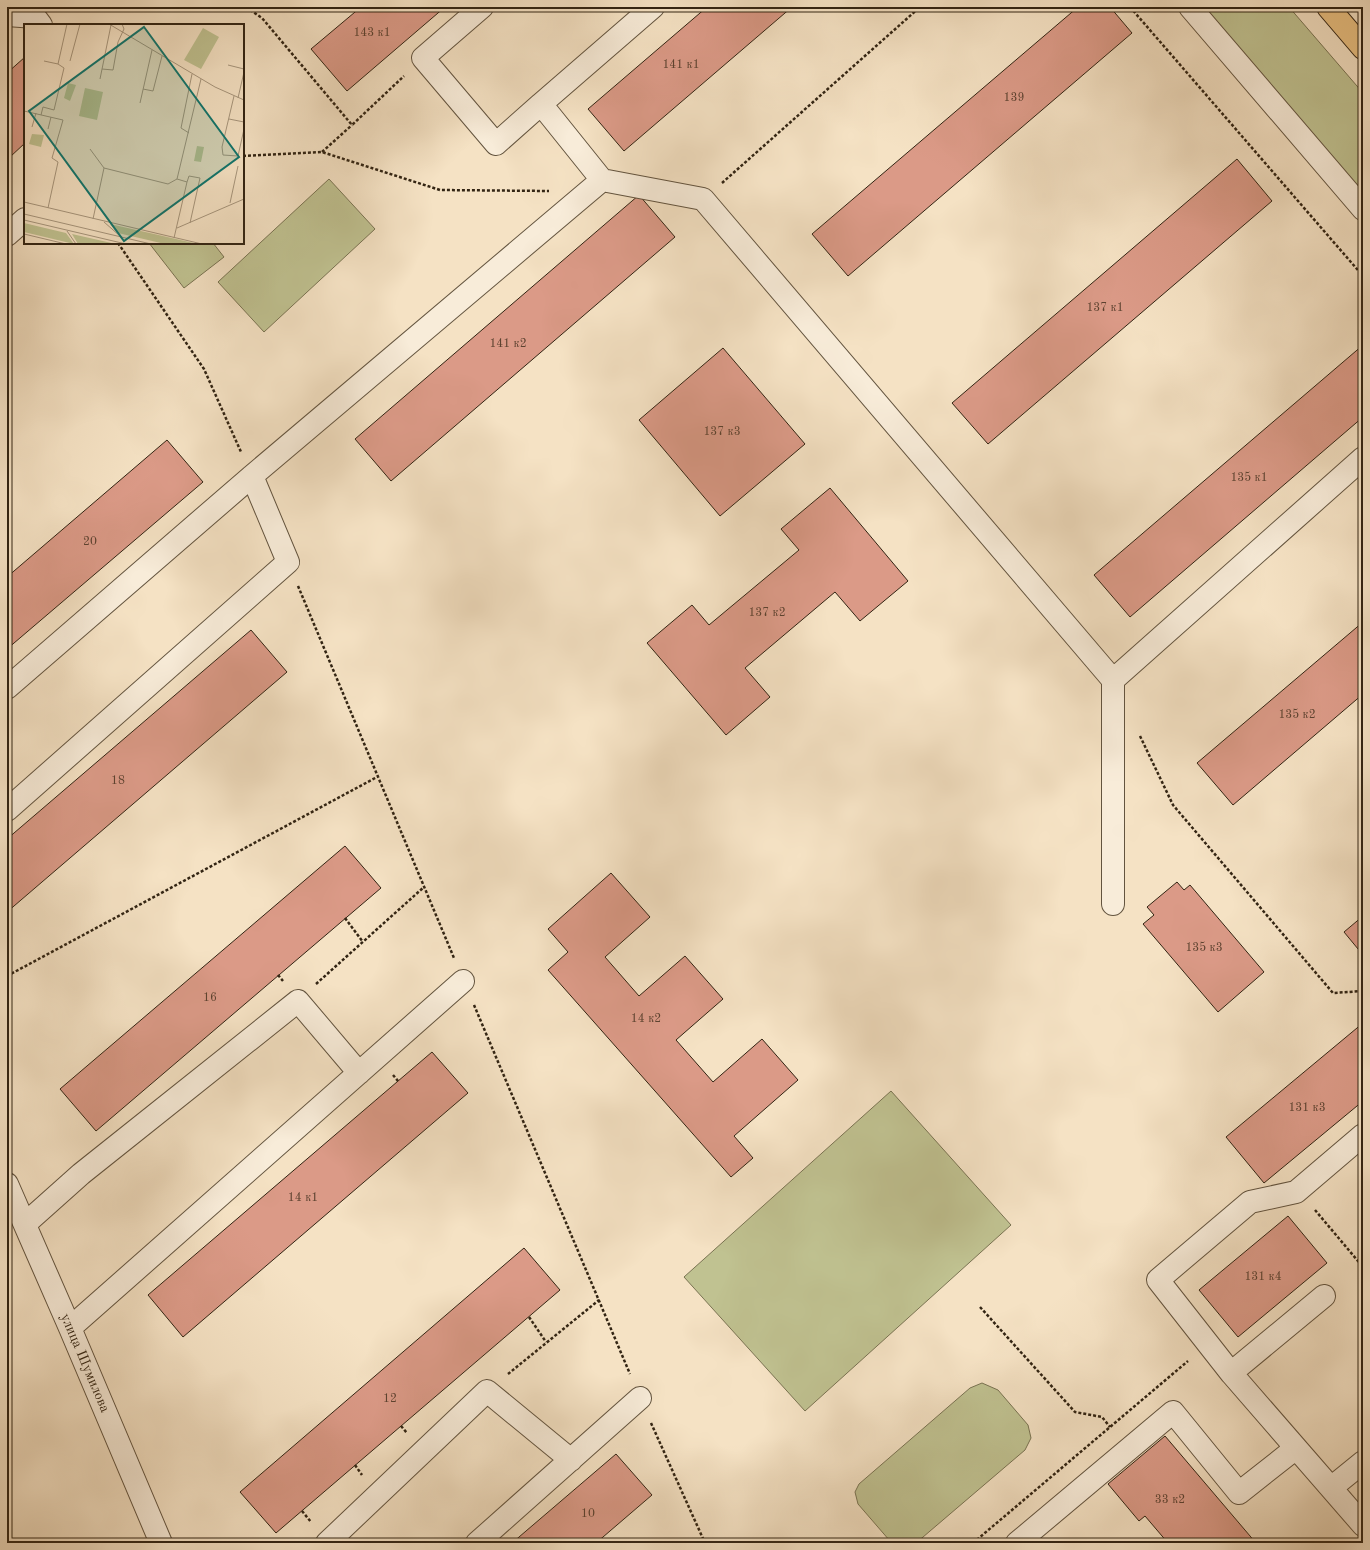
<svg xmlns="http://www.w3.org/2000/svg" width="1370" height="1550" font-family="'Old Standard TT',serif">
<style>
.green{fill:#c0c291;stroke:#797352}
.building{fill:#db9a87;stroke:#322413}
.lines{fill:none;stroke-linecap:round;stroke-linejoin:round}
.minor-casing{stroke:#63543f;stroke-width:24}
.major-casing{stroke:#322413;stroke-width:24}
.path{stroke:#322413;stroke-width:2.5;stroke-dasharray:3 2;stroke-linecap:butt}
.minor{stroke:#f8ecd9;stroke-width:22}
.major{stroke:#eac182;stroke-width:22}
.labels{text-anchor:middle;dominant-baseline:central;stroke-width:3;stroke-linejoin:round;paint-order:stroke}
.number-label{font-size:12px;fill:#5c4230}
.street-label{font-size:14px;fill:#322413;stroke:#f8ecd9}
.inset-road{fill:none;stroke:#a7967d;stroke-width:1}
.view{fill:#0f766e;fill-opacity:0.15;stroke:#0f766e;stroke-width:2}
.inset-edge{fill:none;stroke:#322413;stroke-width:2}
</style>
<rect width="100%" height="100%" fill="#f5e2c4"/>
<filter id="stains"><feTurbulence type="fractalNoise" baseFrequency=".005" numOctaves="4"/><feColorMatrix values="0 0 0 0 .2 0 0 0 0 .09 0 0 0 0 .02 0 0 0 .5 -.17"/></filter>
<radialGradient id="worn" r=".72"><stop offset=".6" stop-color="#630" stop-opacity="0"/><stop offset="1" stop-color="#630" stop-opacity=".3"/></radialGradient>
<path class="green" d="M1198,7H1289L1363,93V196Z
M329,179L375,229L264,332L218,282Z
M149,243H213L224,257L184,288Z
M891,1091L1011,1225L805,1411L684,1277Z
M982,1383L998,1390L1028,1425L1031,1438L1025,1450L916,1543H893L890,1541L858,1504L855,1492L859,1484L970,1388Z"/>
<path class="building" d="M361,7H445L347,91L311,49Z
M707,7H792L624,151L588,109Z
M1078,7H1110L1132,33L848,276L812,234Z
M25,57V143L10,157L7,154V73Z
M1237,159L1272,201L988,444L952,403Z
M639,195L675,237L391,481L355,439Z
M1363,345V417L1130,617L1094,575Z
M723,348L805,444L720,516L639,420Z
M167,440L203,482L7,649V577Z
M830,488L908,581L860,621L835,592L745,668L770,697L726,735L647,643L692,605L709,625L799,550L781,529Z
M1363,622V694L1233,805L1197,763Z
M251,630L287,672L7,912V839Z
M345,846L381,888L96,1131L60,1089Z
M611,873L650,917L605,957L639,996L685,956L723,999L676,1040L713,1082L762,1039L798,1080L734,1136L753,1158L731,1177L548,970L568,952L548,929Z
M1177,882L1184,890L1190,885L1264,972L1218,1012L1143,924L1154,915L1147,907Z
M1363,916V955L1344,932Z
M1363,1023V1101L1264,1183L1226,1137Z
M432,1052L468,1093L183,1337L148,1295Z
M1288,1216L1327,1263L1238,1337L1199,1290Z
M524,1248L560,1290L276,1533L240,1492Z
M1165,1436L1256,1543H1168L1145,1516L1139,1521L1108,1484Z
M616,1454L652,1495L596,1543H512Z"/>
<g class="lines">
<g class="minor-casing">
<path id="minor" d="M482,7L423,58L496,144L541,104
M1190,7L1363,209
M7,15L35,17L41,25
M602,180L541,104L653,7
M7,235L25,219
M1113,680L1363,458
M7,688L252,476L602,180L703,199L1113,680V904
M7,810L288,562L252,476
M1363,1135L1296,1192L1250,1202L1158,1280L1231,1373L1363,1525
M7,1184L70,1328L161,1543
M25,1224L81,1174L298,1001L359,1073
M70,1328L463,981
M1231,1373L1324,1296
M1331,1488L1363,1462
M327,1543L487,1391L571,1460
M477,1543L640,1398
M1017,1543L1173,1412L1239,1493L1296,1448"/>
</g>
<g class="major-casing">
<path id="major" d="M1328,7L1363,48"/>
</g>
<path class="path" d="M246,7L262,18L352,125L404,76
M1130,7L1363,276
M322,152L352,125
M243,156L322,152L440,190L549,191
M722,183L920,7
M118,243L204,369L241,452
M298,586L454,958
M1140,736L1173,805L1333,993L1363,991
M345,918L363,942
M278,975L283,981
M7,976L377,777
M316,984L424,887
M474,1005L630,1374
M393,1075L398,1081
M1315,1210L1363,1267
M980,1307L1075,1412L1102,1417L1110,1427
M529,1317L546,1342
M508,1374L599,1300
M651,1423L705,1543
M401,1426L407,1433
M355,1465L362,1475
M302,1511L311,1522
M973,1543L1188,1361"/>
<use href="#minor" class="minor"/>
<use href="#major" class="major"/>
</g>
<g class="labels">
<g class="number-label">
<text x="372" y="33">143 к1</text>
<text x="681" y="65">141 к1</text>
<text x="1014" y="98">139</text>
<text x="1105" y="308">137 к1</text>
<text x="508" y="344">141 к2</text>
<text x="722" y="432">137 к3</text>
<text x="1249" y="478">135 к1</text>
<text x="90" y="542">20</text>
<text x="767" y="613">137 к2</text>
<text x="1297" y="715">135 к2</text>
<text x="118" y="781">18</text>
<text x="1204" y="948">135 к3</text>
<text x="210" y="998">16</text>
<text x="646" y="1019">14 к2</text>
<text x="1307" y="1108">131 к3</text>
<text x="303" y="1198">14 к1</text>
<text x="1263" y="1277">131 к4</text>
<text x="390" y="1399">12</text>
<text x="1170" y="1500">33 к2</text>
<text x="588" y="1514">10</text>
</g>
<g class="street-label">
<text transform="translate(85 1363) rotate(67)">улица Шумилова</text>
</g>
</g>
<g transform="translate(24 24)">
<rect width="220" height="220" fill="#f5e2c4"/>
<path d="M179,4L195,13L177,45L160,36ZM44,59L52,61L46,77L40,74ZM61,64L79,68L73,96L55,92ZM8,110L20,111L17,123L5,120ZM173,122L180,123L177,138L170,137ZM0,199L42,209L50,220L0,208ZM86,200L174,220H141L94,209ZM48,210L92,220H54Z" fill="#c0c291"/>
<path class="inset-road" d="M85,0L191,63L220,76M20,37L34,40M46,37L56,0M204,41L220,45M78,45L89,46L94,18L100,5L98,0M76,55L87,1M119,65L129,67L138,32M210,72L198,123L199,131L214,132L220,105M214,74L220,48M116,79L128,26M0,87L39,96L28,134L34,138L24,184M17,91L19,83L30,86L40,44L34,40L43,0M205,95L220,98M8,103L12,89M24,105L27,93M165,109L157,104L168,50M66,125L80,144L144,160L153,155L177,55M163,158L165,152L176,154L166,199M0,178L178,220M206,179L214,142M0,190L127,220M69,195L80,144M0,196L102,220M80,198L96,212M153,204L220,175M43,207L52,220M0,210L42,220M150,214L163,158L153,155"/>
<path class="view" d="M120,3L215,133L100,217L5,87Z"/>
<rect width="220" height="220" class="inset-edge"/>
</g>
<rect width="1370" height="1550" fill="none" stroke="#f5e2c4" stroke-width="24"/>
<rect x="8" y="8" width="1354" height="1534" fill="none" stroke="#322413" stroke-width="2"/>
<rect x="12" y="12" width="1346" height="1526" fill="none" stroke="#322413"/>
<rect width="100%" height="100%" filter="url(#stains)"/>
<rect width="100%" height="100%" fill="url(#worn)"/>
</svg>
